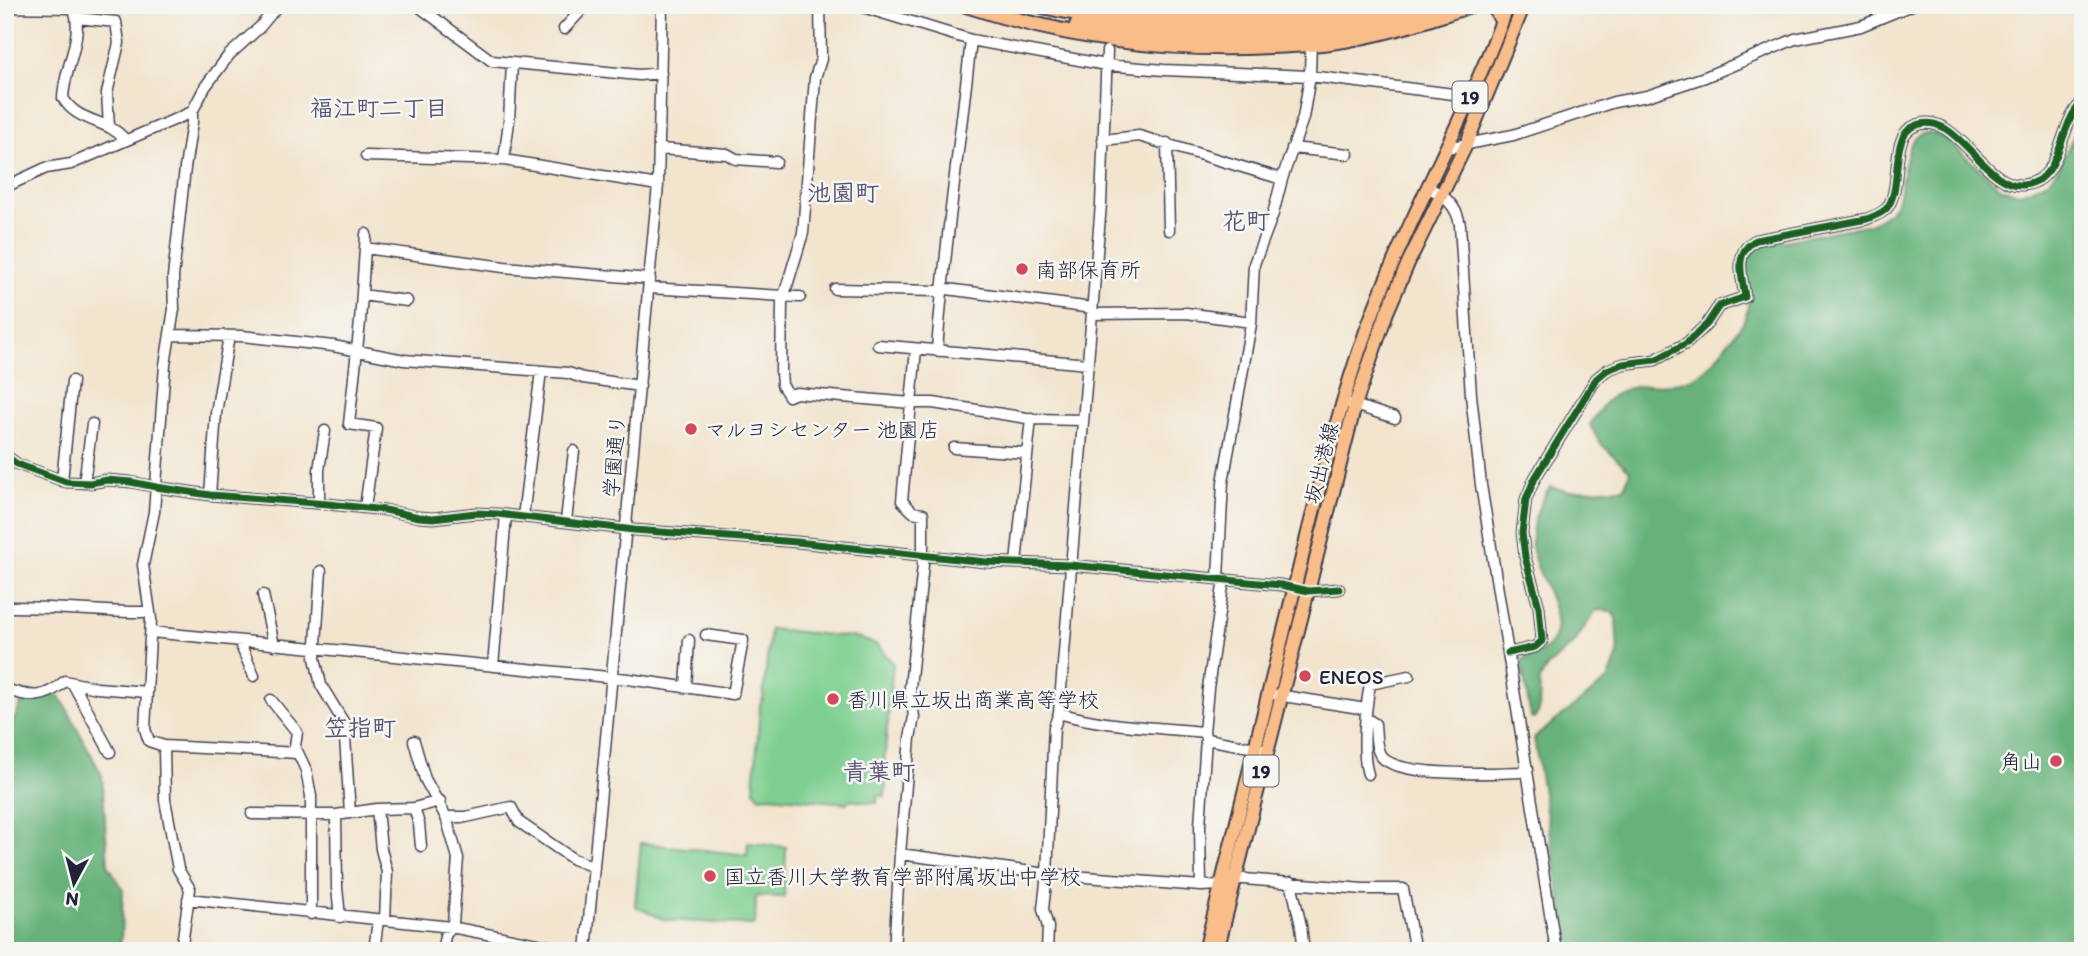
<svg xmlns="http://www.w3.org/2000/svg" width="2088" height="956" font-family="Itim,'Klee One',sans-serif">
<style>
.green{fill:#7ecf90;stroke:#507866;stroke-width:2}
.forest{fill:#66b27a;stroke:#446a5a;stroke-width:2}
.lines{fill:none;stroke-linecap:round;stroke-linejoin:round}
.minor-tunnel{stroke:#c8bdb0;stroke-width:10;stroke-dasharray:10 5;stroke-linecap:butt}
.minor-casing{stroke:#413f51;stroke-width:13}
.major-casing{stroke:#413f51;stroke-width:16}
.highway-casing{stroke:#413f51;stroke-width:18}
.minor{stroke:#fff;stroke-width:10}
.major{stroke:#f8bd89;stroke-width:12}
.highway{stroke:#f8bd89;stroke-width:14}
.cycleway-casing{stroke:#f6f6f2;stroke-width:11}
.cycleway{stroke:#1b5e20;stroke-width:7}
.poi-dot{fill:#d1495b;stroke:#f6f6f2;stroke-width:2.5}
.labels{text-anchor:middle;dominant-baseline:central;stroke-width:5;stroke-linejoin:round;paint-order:stroke}
.shield{fill:#f6f6f2;stroke:#626272;stroke-width:2}
.shield-label{font-size:19px;font-weight:bold;fill:#22223b}
.poi-label{font-size:21px;fill:#22223b;stroke:#f6f6f2;text-anchor:start}
.street-label{font-size:21px;fill:#22223b;stroke:#f6f6f2}
.neighbourhood-label{font-size:23px;font-weight:bold;fill:#585476;stroke:#f6f6f2}
.quarter-label{font-size:24px;font-weight:bold;fill:#585476;stroke:#f6f6f2}
</style>
<rect width="100%" height="100%" fill="#f6f6f2"/>
<filter id="ink" filterUnits="userSpaceOnUse"><feTurbulence type="fractalNoise" baseFrequency=".0143" numOctaves="2"/><feDisplacementMap in="SourceGraphic" scale="14" xChannelSelector="R" yChannelSelector="G"/><feConvolveMatrix kernelMatrix="1 2 1 2 8 2 1 2 1" color-interpolation-filters="sRGB"/></filter>
<filter id="wash" filterUnits="userSpaceOnUse"><feTurbulence type="fractalNoise" baseFrequency=".00686" numOctaves="4" result="noise"/><feDisplacementMap in="SourceGraphic" scale="28" xChannelSelector="R" yChannelSelector="G"/><feGaussianBlur stdDeviation="1.57" result="paint"/><feColorMatrix in="noise" values="0 0 0 0 0 0 0 0 0 0 0 0 0 0 0 0 0 1.4 0 .05"/><feComposite in="paint" operator="in"/></filter>
<g filter="url(#wash)">
<rect width="100%" height="100%" fill="#f2e4cd"/>
<path class="green" d="M770,629L859,638L877,645L893,663L883,775L886,778L885,796L877,795V803L848,800L847,803L769,796L760,797L754,790L760,705L763,699Z
M641,843L747,855L748,843L786,847L784,897L756,896L755,925L665,920L635,906Z"/>
<path class="forest" d="M2083,115V951H1569L1534,738L1608,680L1618,655L1616,618L1611,611L1596,610L1574,643L1547,667L1540,679L1539,711L1534,719L1531,718L1521,661C1528,657 1539,654 1545,649C1576,626 1535,577 1532,548C1530,526 1538,505 1550,487L1568,491L1624,488L1630,471L1600,443L1590,425C1596,416 1601,405 1609,399C1632,377 1669,392 1696,376C1713,366 1726,344 1739,328C1763,299 1728,267 1760,246L1870,224C1881,218 1890,213 1896,203C1908,179 1899,113 1946,139L2000,187L2012,192L2021,193L2048,181L2060,166Z
M26,692L60,696L102,775L108,865L123,889L121,940L115,951H5V741Z"/>
</g>
<g filter="url(#ink)">
<g class="lines">
<path class="minor-tunnel" d="M1108,22L1109,5"/>
<g class="minor-casing">
<path id="minor" d="M417,5L492,61L639,75L661,73
M570,5L578,14
M820,5L821,59L815,78L803,233L782,302L781,372L782,385L789,396L796,393L911,403H933L1033,419L1082,420
M856,5L971,40L1106,65L1164,70L1310,76L1461,95L1483,102
M5,7L74,8C84,39 64,67 63,98C78,124 108,118 125,140
M77,18L116,22L119,43L107,93L109,127
M564,29L586,5
M1103,140L1139,136L1282,179
M1167,143L1169,230
M1292,148L1348,154
M1447,148L1513,135L1614,102L1647,96L1705,77L1795,39L1861,26L1912,5
M660,149L727,154L736,159L776,162
M366,156L504,160L658,185
M504,160L509,121L512,64
M5,187L46,168L71,164L192,112L205,87L229,55L260,27L278,5
M1429,188C1445,196 1457,206 1460,225L1471,395L1481,485L1556,951
M365,248L504,267L650,279
M649,288L800,297
M835,289L939,291L947,289L1092,308
M362,295L407,301
M1092,314L1186,313L1251,322
M170,335L242,336L333,346L404,360L568,373L583,378L640,386
M878,345L1088,364
M937,351C944,247 960,144 971,40
M1351,404L1395,418
M954,448L1027,453
M5,455L17,464L66,482L90,483L107,480L131,482L156,487L210,495L328,504L385,510L419,517L433,518L476,513L498,514L634,530L797,542L986,562L1070,565L1281,585L1308,591L1339,589
M62,481L72,381
M84,483L92,424
M210,495L216,413L229,336
M319,503V470L325,431
M365,508L376,428L349,424L360,322L366,234
M523,517L541,371
M566,521L574,451
M1016,563L1031,418
M321,571L315,658L321,685L344,723L350,813
M1218,578L1223,482L1251,324L1254,264L1273,214L1282,179L1303,118L1310,76L1311,40
M263,595L274,645
M5,607C54,606 102,613 150,612
M151,632L628,679L733,694L743,640L706,635
M239,641L254,676
M1508,653L1535,647L1542,641L1539,607L1525,557L1522,533L1526,499L1535,478L1596,379L1607,370L1623,364L1655,360L1687,343L1707,324L1719,306L1745,297C1742,276 1733,252 1756,240L1867,219C1874,216 1881,214 1886,209C1903,191 1890,140 1911,128C1954,102 1982,188 2023,185C2065,181 2057,123 2083,102
M493,666L506,515
M73,684L110,752
M686,687L689,640
M5,689C31,698 44,700 65,681L97,688L147,692
M1277,695L1366,709
M271,700L297,732L294,753
M1059,713C1105,727 1157,727 1204,732
M5,716L6,717
M1367,719L1375,724C1376,733 1375,748 1381,756C1398,778 1492,773 1520,772L1528,769
M1206,739L1266,750
M414,741L425,779L446,817L458,858L453,923L445,936L442,951
M164,746L298,753L306,770L311,796V914
M1368,774C1361,753 1366,706 1370,684L1409,676
M414,808L419,824L421,846
M377,809L381,849L387,872L385,920
M252,814L336,815L377,809L414,808L440,801
M336,815L337,888L340,917
M446,817H466L511,807L519,822L573,859L594,867
M900,854L910,738L914,717L910,687L923,565V514L913,512L902,501L916,349
M1291,882L1301,926L1304,951
M1201,886L1200,825L1206,739L1204,732L1208,688L1224,579
M188,899L451,927L573,951
M181,951L190,889L178,869L165,800L164,746L149,741L145,729L151,619L143,565L154,512L165,365L174,309L173,277L185,168L192,122V112
M374,951L378,920
M586,951L658,185L662,5
M894,951L900,854L1047,874L1201,886L1221,885L1235,879H1244L1363,889H1403L1415,951
M1047,951L1048,927L1043,909L1047,874L1054,727L1059,713L1101,204L1107,51"/>
</g>
<g class="major-casing">
<path id="major" d="M1482,5L1494,8L1502,22
M1205,951C1233,836 1262,721 1290,606C1311,521 1331,434 1359,351C1399,231 1465,123 1508,5
M1217,951L1355,405L1387,312L1409,261L1466,145L1524,5"/>
</g>
<g class="highway-casing">
<path id="highway" d="M966,5C1066,38 1165,52 1270,46C1298,45 1327,44 1355,38C1395,31 1433,17 1472,5
M1039,5C1157,34 1278,27 1396,5
M1117,5C1186,17 1257,16 1326,5
M1077,25C1198,48 1323,37 1441,5"/>
</g>
<use href="#minor" class="minor"/>
<use href="#major" class="major"/>
<use href="#highway" class="highway"/>
<g class="cycleway-casing">
<path id="cycleway" d="M5,455L17,464L66,482L90,483L107,480L131,482L156,487L210,495L328,504L385,510L419,517L433,518L476,513L498,514L634,530L797,542L986,562L1070,565L1281,585L1308,591L1339,589
M1508,653L1535,647L1542,641L1539,607L1525,557L1522,533L1526,499L1535,478L1596,379L1607,370L1623,364L1655,360L1687,343L1707,324L1719,306L1745,297C1742,276 1733,252 1756,240L1867,219C1874,216 1881,214 1886,209C1903,191 1890,140 1911,128C1954,102 1982,188 2023,185C2065,181 2057,123 2083,102"/>
</g>
<use href="#cycleway" class="cycleway"/>
</g>
</g>
<g class="poi-dot">
<circle cx="1022" cy="269" r="7"/>
<circle cx="691" cy="429" r="7"/>
<circle cx="1305" cy="676" r="7"/>
<circle cx="833" cy="699" r="7"/>
<circle cx="2056" cy="761" r="7"/>
<circle cx="710" cy="876" r="7"/>
</g>
<g class="labels">
<g class="shield">
<rect x="1452.5" y="81.5" width="35" height="31" rx="5"/>
<rect x="1243.5" y="755.5" width="35" height="31" rx="5"/>
</g>
<g class="shield-label">
<text x="1470" y="97">19</text>
<text x="1261" y="771">19</text>
</g>
<g class="poi-label">
<text x="1036" y="269">南部保育所</text>
<text x="705" y="429">マルヨシセンター 池園店</text>
<text x="1319" y="676">ENEOS</text>
<text x="847" y="699">香川県立坂出商業高等学校</text>
<text x="2042" y="761" text-anchor="end">角山</text>
<text x="724" y="876">国立香川大学教育学部附属坂出中学校</text>
</g>
<g class="street-label">
<text transform="translate(614 456) rotate(-85)">学園通り</text>
<text transform="translate(1321 463) rotate(-76)">坂出港線</text>
</g>
<g class="neighbourhood-label">
<text x="379" y="108">福江町二丁目</text>
</g>
<g class="quarter-label">
<text x="843" y="192">池園町</text>
<text x="1246" y="220">花町</text>
<text x="360" y="727">笠指町</text>
<text x="879" y="771">青葉町</text>
</g>
</g>
<rect width="2088" height="956" fill="none" stroke="#f6f6f2" stroke-width="28"/>
<g transform="translate(74 883) rotate(187)" stroke="#f6f6f2" stroke-width="5" paint-order="stroke">
<path d="M0-5L12 26L0 18L-12 26Z" fill="#22223b"/>
<text y="-10" font-size="19" font-weight="bold" text-anchor="middle" fill="#22223b">N</text>
</g>
</svg>
